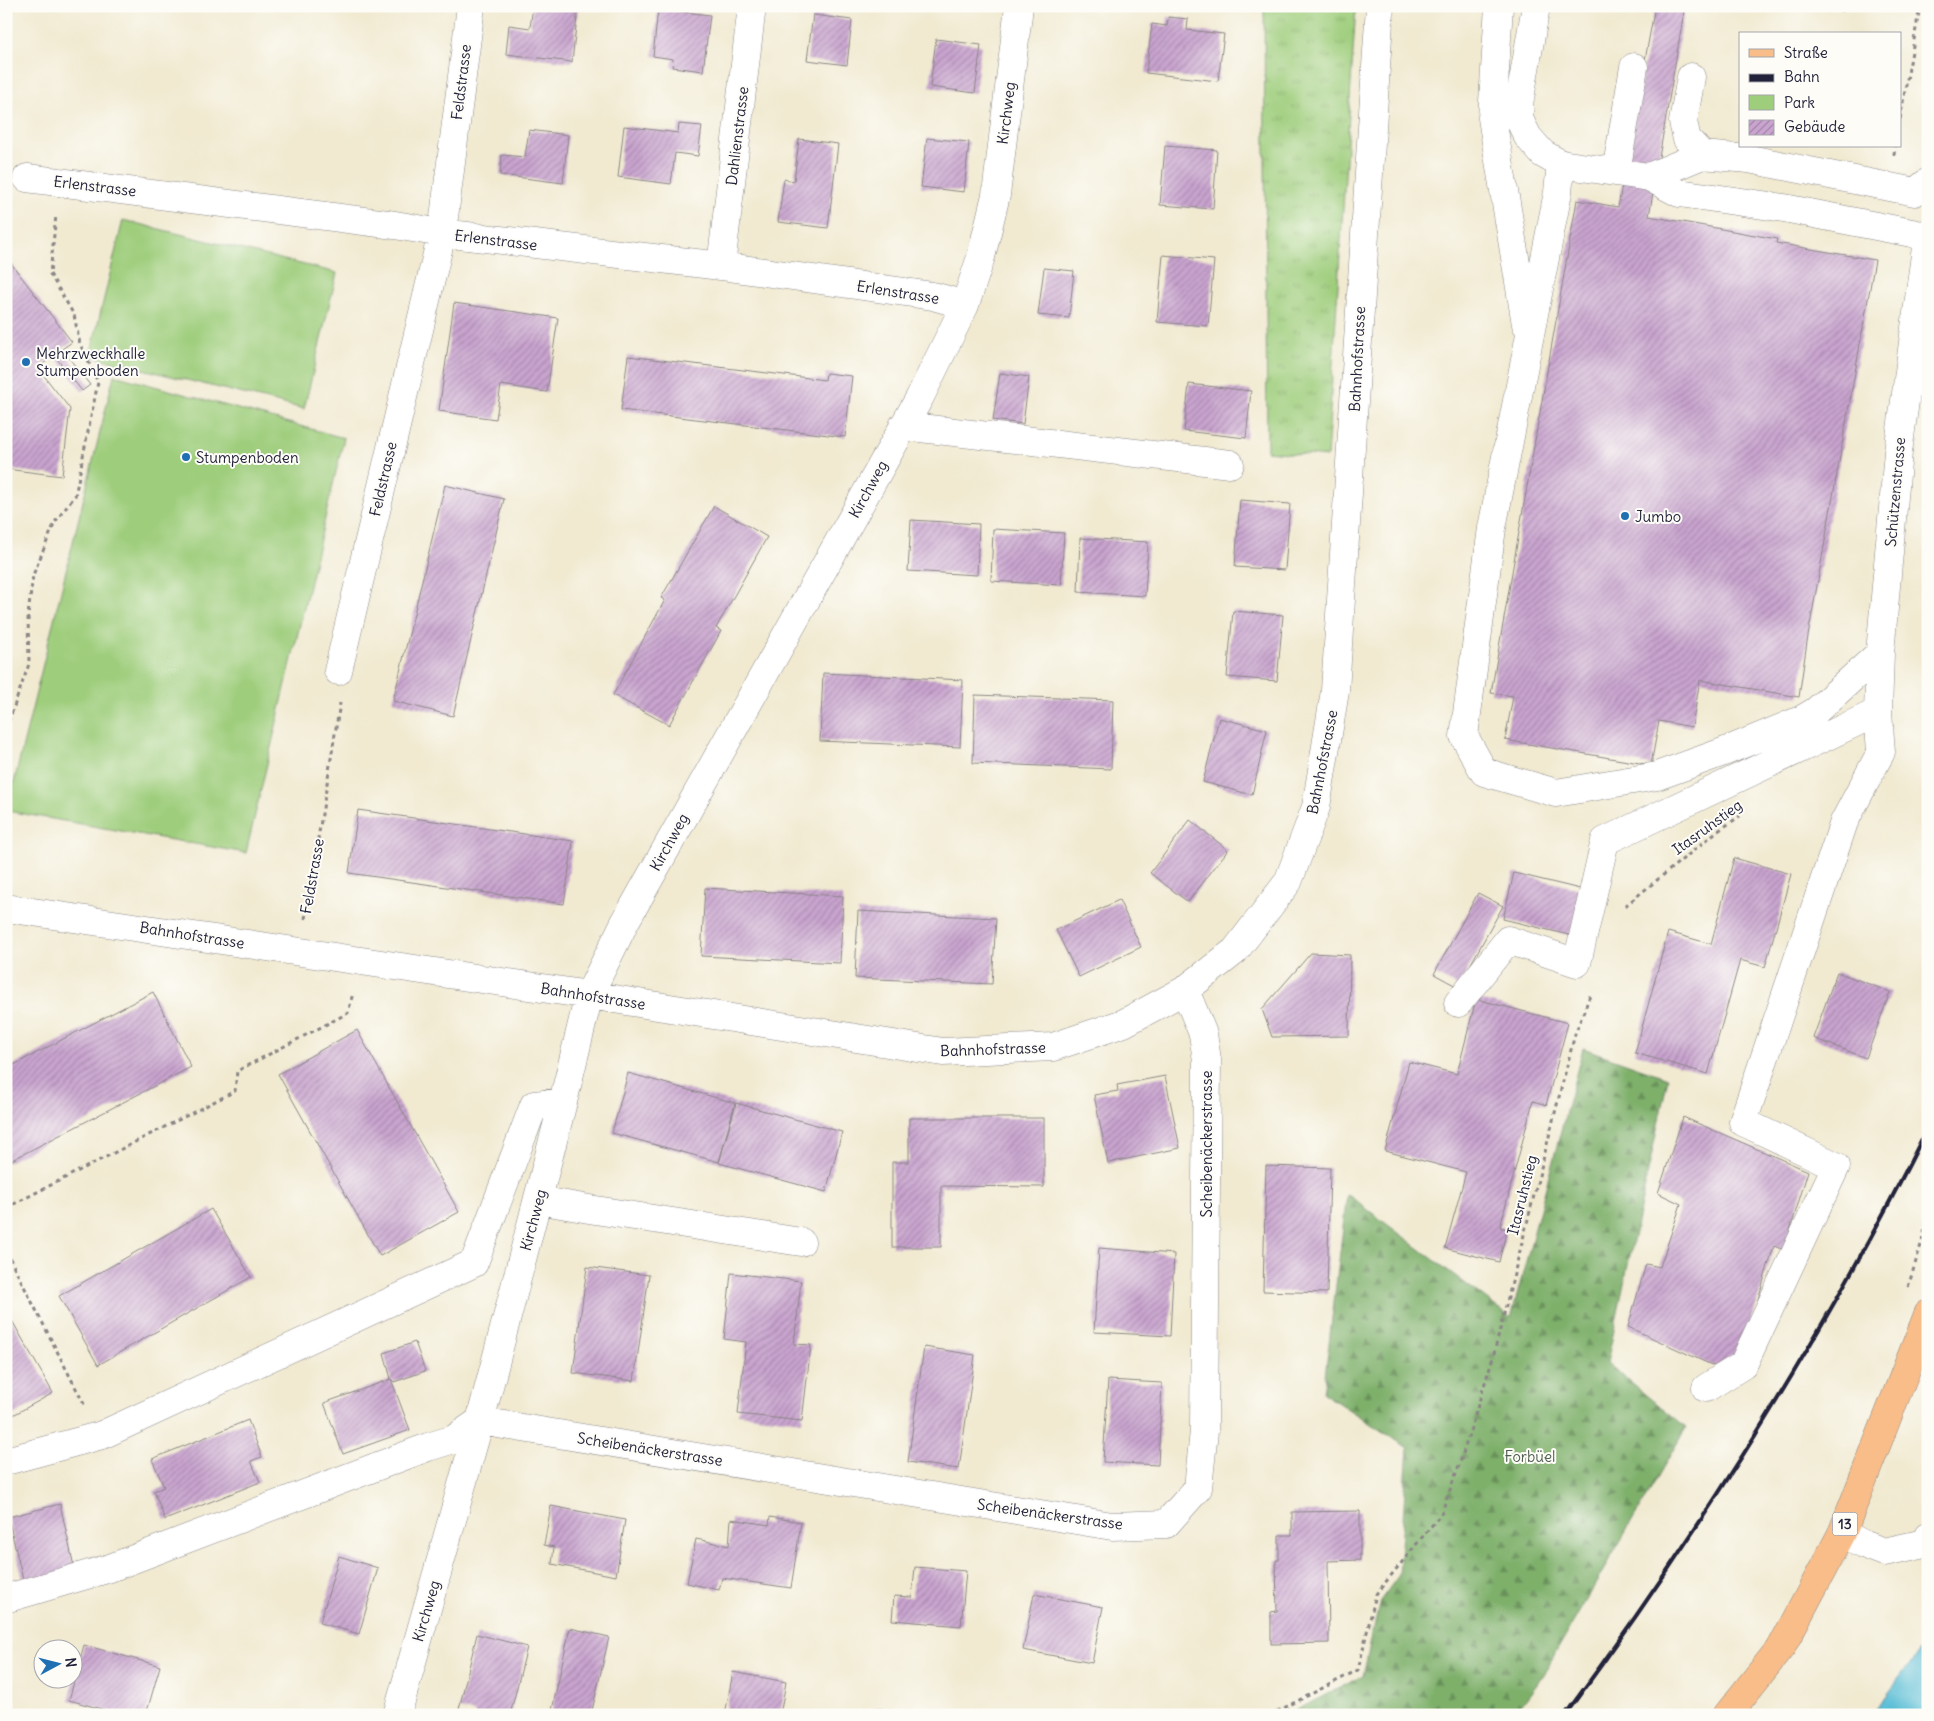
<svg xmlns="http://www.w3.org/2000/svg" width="1934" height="1721" font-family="Delius,sans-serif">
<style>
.grass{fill:url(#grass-tufts);stroke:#60785b}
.forest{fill:url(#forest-firs);stroke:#506953}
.green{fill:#9ecd7b;stroke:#60785b}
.water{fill:#58bdd6;stroke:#3d7088}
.building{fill:url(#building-hatch)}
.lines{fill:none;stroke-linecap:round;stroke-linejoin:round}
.minor-casing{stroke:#8a8686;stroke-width:29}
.major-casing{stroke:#8a8686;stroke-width:29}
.path{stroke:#8a8686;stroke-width:3;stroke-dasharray:4 4;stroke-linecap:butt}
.minor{stroke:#fff;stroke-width:28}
.major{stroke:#f8bd89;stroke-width:28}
.rail{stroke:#22223b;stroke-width:4}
.poi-dot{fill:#1f6fb2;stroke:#fdfcf7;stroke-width:2}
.labels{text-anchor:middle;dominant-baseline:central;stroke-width:4;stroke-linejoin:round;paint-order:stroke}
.shield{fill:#fdfcf7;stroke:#646373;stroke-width:1}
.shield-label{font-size:14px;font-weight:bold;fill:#22223b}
.street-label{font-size:15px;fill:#22223b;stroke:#fdfcf7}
.poi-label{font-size:15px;fill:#22223b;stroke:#fdfcf7;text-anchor:start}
.park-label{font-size:15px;fill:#4d5e51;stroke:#fdfcf7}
</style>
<defs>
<pattern id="grass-tufts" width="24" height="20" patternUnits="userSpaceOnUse" patternTransform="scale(1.25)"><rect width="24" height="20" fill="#9ecd7b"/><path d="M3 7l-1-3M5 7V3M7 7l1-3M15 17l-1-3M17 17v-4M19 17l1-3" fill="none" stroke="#88b06b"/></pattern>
<pattern id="forest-firs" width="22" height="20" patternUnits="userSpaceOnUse" patternTransform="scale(1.25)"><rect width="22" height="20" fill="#7eb06b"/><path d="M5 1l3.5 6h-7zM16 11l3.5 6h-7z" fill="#678f59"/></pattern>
<pattern id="building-hatch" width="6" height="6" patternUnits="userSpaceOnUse" patternTransform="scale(1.25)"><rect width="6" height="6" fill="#c9a4cf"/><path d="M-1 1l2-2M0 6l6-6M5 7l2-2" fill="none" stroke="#a385a9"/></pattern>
</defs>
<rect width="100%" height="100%" fill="#fdfcf7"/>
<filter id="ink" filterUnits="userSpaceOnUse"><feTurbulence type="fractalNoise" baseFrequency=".02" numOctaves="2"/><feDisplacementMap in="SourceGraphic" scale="10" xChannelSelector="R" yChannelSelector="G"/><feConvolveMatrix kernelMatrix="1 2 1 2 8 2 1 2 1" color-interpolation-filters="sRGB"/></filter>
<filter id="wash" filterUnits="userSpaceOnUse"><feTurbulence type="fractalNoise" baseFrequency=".0096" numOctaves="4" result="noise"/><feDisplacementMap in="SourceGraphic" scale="20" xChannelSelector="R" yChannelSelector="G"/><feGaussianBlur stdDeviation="1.12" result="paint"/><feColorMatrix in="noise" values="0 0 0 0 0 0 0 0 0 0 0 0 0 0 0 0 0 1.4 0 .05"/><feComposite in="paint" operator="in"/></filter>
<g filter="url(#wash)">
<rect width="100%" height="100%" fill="#f1ead1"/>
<path class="grass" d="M1264,6H1356L1327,457L1267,451Z"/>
<path class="forest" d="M1583,1048L1668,1078L1607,1363L1686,1428L1538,1683L1514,1715H1286L1363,1676L1380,1601L1399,1575L1408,1448L1323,1393L1347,1194L1511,1318Z"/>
<path class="green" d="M123,220L337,273L304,409L90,356Z
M114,375L344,438L246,853L7,811Z"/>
<path class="water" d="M1928,1640V1715H1871Z"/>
<g id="blocks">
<path class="building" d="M533,6L578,8L572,62L506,54L509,25L530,28Z
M1655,6H1685L1649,216L1777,239L1776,243L1875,260L1807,642L1799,697L1700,680L1692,727L1659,721L1651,765L1505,740L1513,696L1491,693L1577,200L1618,207Z
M658,9L710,15L703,71L672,67L673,59L653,56Z
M813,15L852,20L847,65L807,60Z
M1168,17L1188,19L1187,30L1224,34L1218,81L1146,73L1152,24L1167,26Z
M936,39L981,45L975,93L930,87Z
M679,124L702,126L698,156L675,153L671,184L618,177L624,126L678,133Z
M529,130L568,135L563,183L500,175L502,155L525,157Z
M927,138L969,142L964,192L921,187Z
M799,139L838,144L828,228L778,222L784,179L794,181Z
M1165,146L1217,150L1213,209L1160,205Z
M1163,255L1214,260L1208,326L1157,322Z
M6,257L72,342L62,349L90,385L82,391L54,355L38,368L70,409L62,476L6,469Z
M1044,268L1074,271L1069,318L1038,315Z
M454,303L558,318L547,392L501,385L496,419L439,411Z
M628,356L825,380L826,373L852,376L845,437L621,410Z
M1000,373L1029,377L1023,424L993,420Z
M1189,384L1251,391L1246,438L1184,431Z
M445,485L504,499L453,716L393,701Z
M1240,500L1290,504L1285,570L1235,567Z
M714,506L767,537L716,628L721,631L669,725L613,695L665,600L661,598Z
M911,520L979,524L977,575L908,571Z
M993,529L1064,533L1061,585L991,581Z
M1080,538L1148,542L1145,596L1078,592Z
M1233,611L1283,615L1277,681L1227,677Z
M823,673L963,680L960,747L820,741Z
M975,695L1113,700L1111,769L973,763Z
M1219,718L1267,730L1252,795L1203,782Z
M358,810L573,841L564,904L349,873Z
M1190,820L1228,850L1188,902L1150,873Z
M1734,858L1791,874L1765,967L1740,960L1708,1074L1635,1053L1668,932L1711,944Z
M1514,873L1584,890L1573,936L1503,919Z
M705,888L843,896L840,963L701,956Z
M1478,893L1503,906L1458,987L1434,974Z
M1119,900L1141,947L1079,977L1056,930Z
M858,911L996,918L992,984L855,978Z
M1311,953L1350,955L1349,1036L1272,1037L1262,1009Z
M1837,972L1890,992L1866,1058L1813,1038Z
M153,992L191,1067L6,1163V1069Z
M1476,999L1568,1023L1546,1105L1533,1101L1500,1227L1507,1229L1499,1262L1445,1248L1466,1172L1385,1151L1409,1062L1457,1074Z
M357,1030L459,1212L380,1256L278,1074Z
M628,1073L735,1103L719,1162L612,1133Z
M1165,1076L1180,1148L1108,1163L1094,1095L1118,1091L1117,1085Z
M736,1103L842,1132L826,1192L719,1163Z
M1683,1117L1808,1171L1784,1250L1774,1246L1740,1359L1729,1357L1725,1371L1628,1327L1646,1264L1660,1267L1681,1204L1658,1193Z
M909,1118H1044V1187L941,1186V1247H892V1162H909Z
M1266,1166L1330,1168L1327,1293L1263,1291Z
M211,1209L251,1277L98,1365L59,1296Z
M1099,1248L1174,1254L1170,1336L1094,1332Z
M587,1267L649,1275L634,1381L573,1373Z
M731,1273L801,1281L794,1344L811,1345L802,1421L738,1414L746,1342L724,1339Z
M6,1310L53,1393L6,1419Z
M415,1342L425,1371L394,1382L391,1379L384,1353Z
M924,1347L975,1355L959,1469L908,1462Z
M391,1379L410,1430L343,1454L324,1403Z
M1108,1380L1162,1383L1158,1465L1103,1462Z
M248,1420L262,1457L251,1461L260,1482L165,1520L154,1491L164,1487L152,1459Z
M60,1504L75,1571L24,1584L8,1517Z
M551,1506L625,1520L616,1576L552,1564L554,1547L544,1545Z
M1360,1511V1560L1328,1561L1329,1643L1271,1644V1612L1277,1611L1276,1560H1279V1535H1292V1512Z
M770,1517L801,1522L791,1588L722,1578L719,1590L687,1583L696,1539L729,1546L731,1519L769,1525Z
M339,1556L378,1568L359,1634L320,1623Z
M915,1567L966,1571L961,1626L892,1620L894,1596L912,1597Z
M1034,1594L1103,1607L1092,1663L1023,1650Z
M570,1628L609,1637L591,1715H551Z
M477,1634L527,1647L510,1715H475V1713L459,1709Z
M84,1645L160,1666L146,1715H123L69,1700Z
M733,1672L786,1682L780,1715H725Z
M875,1708L920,1714V1715H874Z"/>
</g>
</g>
<g filter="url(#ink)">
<use href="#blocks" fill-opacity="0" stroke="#8a8686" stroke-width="1"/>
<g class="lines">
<g class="minor-casing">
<path id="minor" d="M1499,6L1492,118L1526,324
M1536,6L1519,104V119L1528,137L1543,154L1561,164L1649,177L1679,193L1784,208L1927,236
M1691,77L1683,122L1687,139L1702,155
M1561,164L1558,192L1492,528L1464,736L1484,772L1556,793L1657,776L1726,751L1801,720L1816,711L1880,653
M1616,172L1634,67
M1649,177L1702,155L1749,159L1915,192L1928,182
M27,178L395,225L442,233L721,266L933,296L965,305
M721,266L752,6
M903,426L1230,464
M338,671L442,233L471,6
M6,908L589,995L943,1052L1053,1047L1124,1023L1185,990L1235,951L1288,882L1316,807L1335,691L1380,6
M1458,1003L1508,940L1577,963L1605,841L1878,712
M538,1200L589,1209L801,1242
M1706,1388L1743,1365L1836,1166L1743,1122L1844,822L1881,752L1878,712L1880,653L1898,452L1928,233
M6,1461L102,1435L474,1263L534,1105L563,1102
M1842,1533L1863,1544L1884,1552L1925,1543L1928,1536
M8,1598L110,1568L428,1447L454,1439L480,1421L1112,1526L1166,1524L1198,1488L1204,1431L1207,1060L1203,1034L1185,990
M397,1715L480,1421L563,1102L589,995L625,922L920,397L965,305L981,257L996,195L1019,6"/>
</g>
<g class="major-casing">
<path id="major" d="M1727,1715L1782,1646L1842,1533L1928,1314"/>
</g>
<path class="path" d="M1842,12L1843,6
M1900,119L1920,6
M1894,155L1895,146
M6,729L29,664L28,615L33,575L55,522L75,496L98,382L80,344L74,315L50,274L56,215
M1625,906L1715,833L1740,816
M305,919L340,703
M6,1208L235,1091L237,1071L348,1013L353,993
M6,1251L85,1406
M1908,1287L1924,1235L1928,1192
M1270,1715L1358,1670L1376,1594L1441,1514L1461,1460L1493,1357L1575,1034L1591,993"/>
<use href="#minor" class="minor"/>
<use href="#major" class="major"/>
<path class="rail" d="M1565,1715C1702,1529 1825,1334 1928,1127"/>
</g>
</g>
<g class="poi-dot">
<circle cx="26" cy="362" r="5"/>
<circle cx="186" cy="457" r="5"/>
<circle cx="1625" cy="516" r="5"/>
</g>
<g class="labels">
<rect class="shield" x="1832.5" y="1512.5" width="25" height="23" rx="4"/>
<g class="shield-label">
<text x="1845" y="1524">13</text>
</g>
<g class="street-label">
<text transform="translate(461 82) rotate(-83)">Feldstrasse</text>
<text transform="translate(1006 113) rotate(-83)">Kirchweg</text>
<text transform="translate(737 136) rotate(-83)">Dahlienstrasse</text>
<text transform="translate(95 186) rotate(7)">Erlenstrasse</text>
<text transform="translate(496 240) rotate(7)">Erlenstrasse</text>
<text transform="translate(898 292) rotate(9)">Erlenstrasse</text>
<text transform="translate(1357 359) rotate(-87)">Bahnhofstrasse</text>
<text transform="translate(383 479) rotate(-77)">Feldstrasse</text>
<text transform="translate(868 489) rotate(-61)">Kirchweg</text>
<text transform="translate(1895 492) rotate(-85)">Schützenstrasse</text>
<text transform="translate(1322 762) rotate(-79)">Bahnhofstrasse</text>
<text transform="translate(1707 827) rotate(-36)">Itasruhstieg</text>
<text transform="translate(669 842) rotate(-61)">Kirchweg</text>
<text transform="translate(312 876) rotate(-80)">Feldstrasse</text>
<text transform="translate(192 935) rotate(9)">Bahnhofstrasse</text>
<text transform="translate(593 996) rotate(9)">Bahnhofstrasse</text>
<text transform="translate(993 1049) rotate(-2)">Bahnhofstrasse</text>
<text transform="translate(1206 1144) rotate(-90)">Scheibenäckerstrasse</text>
<text transform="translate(1522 1195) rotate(-76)">Itasruhstieg</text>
<text transform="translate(533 1220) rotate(-75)">Kirchweg</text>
<text transform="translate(650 1449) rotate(9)">Scheibenäckerstrasse</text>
<text transform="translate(1050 1514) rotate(8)">Scheibenäckerstrasse</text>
<text transform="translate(426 1611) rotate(-74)">Kirchweg</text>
</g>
<g class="poi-label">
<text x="36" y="353">Mehrzweckhalle<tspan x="36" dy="17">Stumpenboden</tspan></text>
<text x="196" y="457">Stumpenboden</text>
<text x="1635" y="516">Jumbo</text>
</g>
<g class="park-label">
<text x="1530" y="1456">Forbüel</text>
</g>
</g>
<rect width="1934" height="1721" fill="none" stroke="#fdfcf7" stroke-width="25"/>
<rect x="1739" y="32" width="162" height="115" fill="#fdfcf7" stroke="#a5a5ac"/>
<rect x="1749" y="49" width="25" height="8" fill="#f8bd89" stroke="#a5a5ac"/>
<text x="1784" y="58" font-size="15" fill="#22223b">Straße</text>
<rect x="1749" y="74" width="25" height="8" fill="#22223b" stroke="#a5a5ac"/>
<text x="1784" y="82" font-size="15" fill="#22223b">Bahn</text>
<rect x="1749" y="95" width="25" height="15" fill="#9ecd7b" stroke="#a5a5ac"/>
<text x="1784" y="108" font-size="15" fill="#22223b">Park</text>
<rect x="1749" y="120" width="25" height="15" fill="url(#building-hatch)" stroke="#a5a5ac"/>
<text x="1784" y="132" font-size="15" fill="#22223b">Gebäude</text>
<g transform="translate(58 1664) rotate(83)"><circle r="24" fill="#fdfcf7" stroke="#a5a5ac"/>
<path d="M0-4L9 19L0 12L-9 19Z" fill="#1f6fb2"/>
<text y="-8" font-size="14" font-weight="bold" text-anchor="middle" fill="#22223b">N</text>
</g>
</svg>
